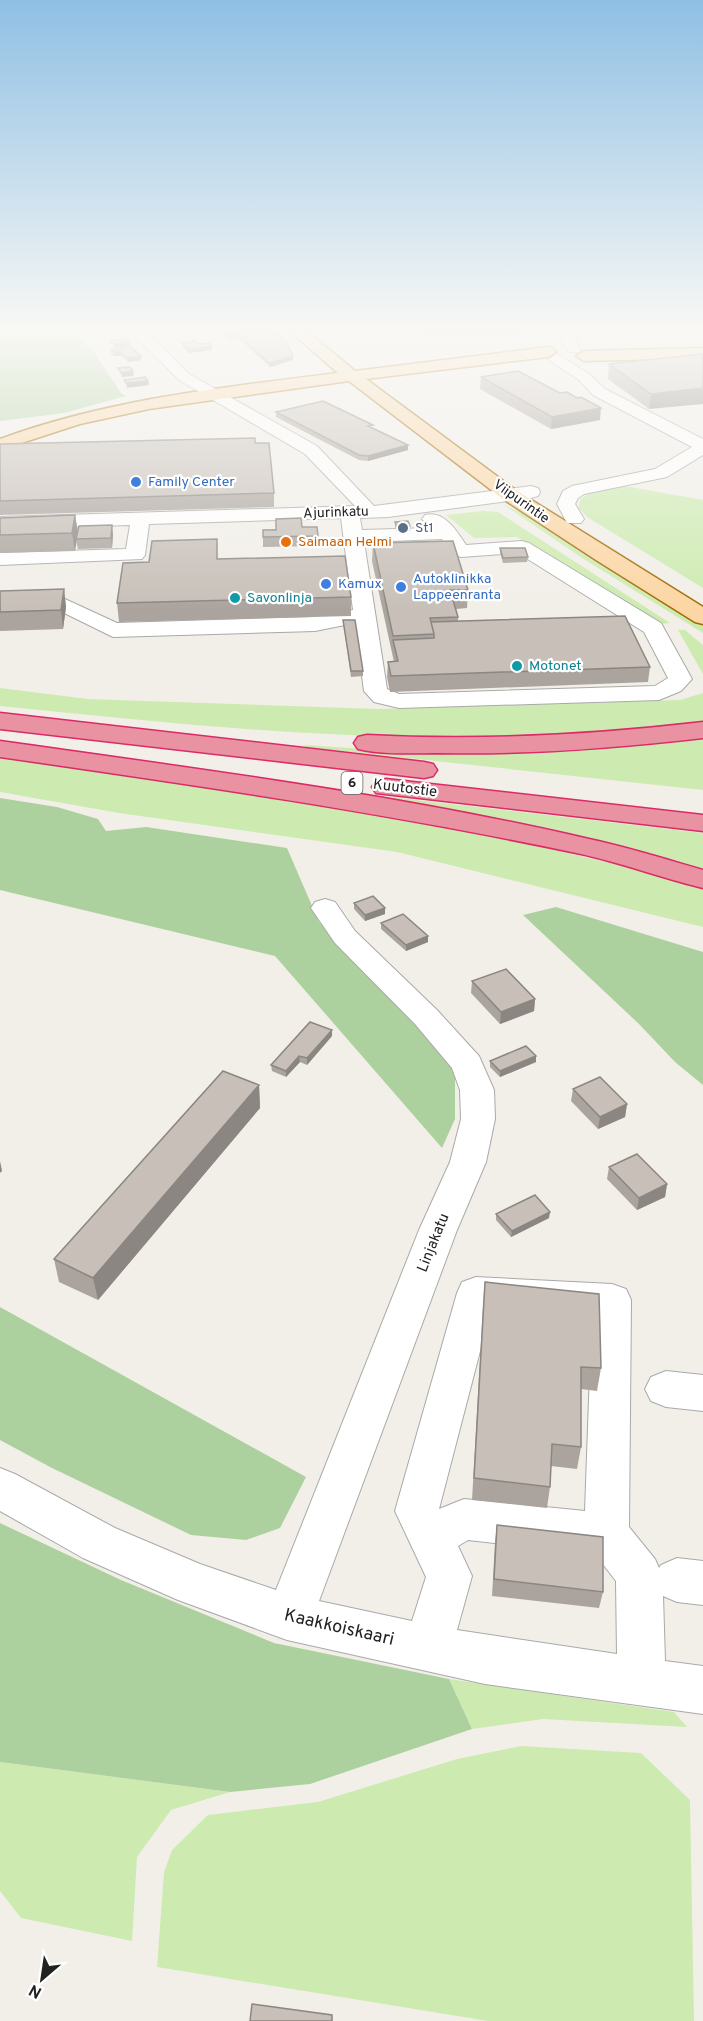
<svg xmlns="http://www.w3.org/2000/svg" width="703" height="2021" font-family="Overpass,sans-serif">
<style>
.grass{fill:#cdebb0}
.forest{fill:#add19e}
.lines{fill:none;stroke-linecap:round;stroke-linejoin:round}
.minor-casing{stroke:#a9a9a9;stroke-width:2}
.major-casing{stroke:#a06b00;stroke-width:3}
.highway-casing{stroke:#dc2a67;stroke-width:3}
.minor{fill:#fff;fill-rule:evenodd}
.major{fill:#fcd6a4;fill-rule:evenodd}
.highway{fill:#e892a2;fill-rule:evenodd}
.wall{fill:#aba49e}
.shaded-wall{fill:#8b8681}
.building{fill:#c7bfb8;stroke:#8b8681;stroke-width:1.5}
.shop-dot{fill:#3f7fe0;stroke:#fff;stroke-width:2}
.service-dot{fill:#5c6f8a;stroke:#fff;stroke-width:2}
.food-dot{fill:#e8710a;stroke:#fff;stroke-width:2}
.culture-dot{fill:#0f9aa8;stroke:#fff;stroke-width:2}
.labels{text-anchor:middle;dominant-baseline:central;stroke-width:4.5;stroke-linejoin:round;paint-order:stroke}
.far-shop-label{font-size:14px;fill:#366cbe;stroke:#fff;text-anchor:start}
.far-street-label{font-size:14px;fill:#222;stroke:#fff}
.far-service-label{font-size:14px;fill:#4e5e75;stroke:#fff;text-anchor:start}
.far-food-label{font-size:14px;fill:#c56008;stroke:#fff;text-anchor:start}
.far-culture-label{font-size:14px;fill:#0d838f;stroke:#fff;text-anchor:start}
.shield{fill:#fff;stroke:#646464;stroke-width:1.5}
.shield-label{font-size:14px;font-weight:bold;fill:#222}
.street-label{font-size:15px;fill:#222;stroke:#fff}
.near-street-label{font-size:18px;fill:#222;stroke:#fff}
</style>
<rect width="100%" height="100%" fill="#f2efe9"/>
<path class="grass" d="M619,485L703,500V588L587,517L579,508L580,500L586,495Z
M504,505L528,515L703,625V633L582,558Z
M482,511L498,512L670,623L657,624L517,537L474,538L446,515Z
M678,630H685L703,645V674Z
M0,688L88,699L379,709L680,700L703,693V721C646,730 589,734 531,736C354,743 176,724 0,706Z
M703,735V790L306,747L305,745L379,750Z
M0,757C236,787 473,824 703,887V927L397,852L119,813L0,792Z
M329,790L703,833V870C580,834 455,812 329,790Z
M449,1679L674,1712L687,1727L543,1719L472,1729Z
M521,1746L641,1753L690,1800L694,2021H488L157,1967L164,1872L172,1850L208,1815L318,1802L457,1759Z
M0,1762L230,1792L171,1810L137,1857L132,1941L21,1918L0,1891Z"/>
<path class="forest" d="M0,327H82L72,329L94,352L121,393L126,396L64,413L0,421Z
M0,798L57,807L98,819L106,831L146,827L287,848L319,922L455,1063V1119L442,1148L275,956L0,890Z
M556,907L703,952V1085L675,1062L639,1024L523,915Z
M0,1307L306,1477L280,1528L246,1540L191,1535L50,1467L0,1440Z
M0,1523L121,1580L274,1643L449,1679L472,1729L310,1784L230,1792L0,1762Z"/>
<g class="lines">
<g class="minor-casing">
<path id="minor" d="M126,327H142L189,374L317,446L374,506L531,486L538,488L540,492L538,496L531,498L388,517L360,518L362,530L431,528L422,519L425,515C444,510 457,531 466,545L522,541L529,543L661,623L692,679L681,691L659,700L399,708L374,702L364,691L355,623L315,631L113,637L50,606L0,608V596L54,594L117,623L315,617L353,610L341,518L149,524L145,555L142,559L0,565V553L126,549L130,525L0,529V517L355,506L305,454L179,380ZM442,539L454,555L461,557L518,553L644,632L668,678L655,686L399,694L387,689L364,542Z
M562,327H576L577,343L581,349L579,352H569L563,343Z
M557,354L589,374L605,389L703,439V455L667,477L584,494L578,498L575,504L584,519L581,523H567L557,504L563,491L572,486L655,469L692,447L593,395L579,380L552,362L549,359Z
M325,899L335,902L355,931L437,1010L479,1056L494,1090L495,1119L486,1162L457,1230L319,1601L412,1621L426,1577L395,1511L457,1293L462,1282L476,1277L612,1284L626,1289L631,1300L629,1527L655,1559L659,1568L661,1565L677,1558L703,1561V1605L677,1602L663,1596L665,1661L703,1666V1714L485,1684L287,1640L178,1600L83,1558L0,1511V1468L15,1474L115,1528L200,1564L276,1590L419,1230L450,1162L461,1119L460,1090L452,1068L415,1024L335,943L311,908L315,902ZM491,1309L592,1315L585,1511L464,1499L439,1509ZM468,1540L595,1554L616,1581L617,1654L457,1630L472,1576L458,1546Z
M666,1371L703,1375V1411L666,1407L651,1401L645,1389L651,1377Z"/>
</g>
<g class="major-casing">
<path id="major" d="M285,327H302L355,371L548,347L554,349L556,352L548,357L366,379L517,491L703,607V624L695,622L596,560L503,499L349,381L149,409L80,424L0,450V439C109,399 224,387 338,373Z
M703,348V358L584,361L576,356L584,351Z"/>
</g>
<g class="highway-casing">
<path id="highway" d="M0,713L424,762L433,764L437,770L433,776L424,778L0,729Z
M703,722V738C616,748 528,755 441,753C414,753 384,755 358,749L354,743L358,737L367,735C480,741 591,735 703,722Z
M0,741C197,769 395,794 589,839C627,847 665,859 703,870V888C662,878 622,863 581,854C388,813 195,785 0,757Z
M386,779L703,815V831L376,793L372,787L376,781Z"/>
</g>
<use href="#minor" class="minor"/>
<use href="#major" class="major"/>
<use href="#highway" class="highway"/>
</g>
<path class="wall" d="M217,327H246L252,333L293,356V360L270,367L238,338L228,340L217,330Z
M421,327H525L524,335L421,334Z
M652,327H681L682,329L681,333H653Z
M182,343L198,344L212,350L188,353L183,347Z
M131,347L141,360L128,362L121,356H114L111,354V350Z
M703,354L649,409L608,379L609,364Z
M481,377L600,420L551,429L480,389Z
M276,412L373,429L408,450L368,461L359,460L276,417Z
M255,443L274,493V507L0,515V444Z
M75,515L78,532L113,534L112,548L78,549L76,540L75,551L0,553V518Z
M395,522L410,526V531L397,532L395,527Z
M302,527L318,536V546L263,547V530Z
M373,543L468,590L467,608L456,609L458,617V621L650,667L648,682L390,692L387,677L388,662H394L372,561Z
M500,548L528,557L527,562L503,563L500,553Z
M218,559L351,597V616L119,622L117,603Z
M64,589L66,607L63,629L0,631V591Z
M343,620L363,671V676L351,677Z
M354,903L385,914L365,921L354,909Z
M381,923L428,936V942L406,951L381,929Z
M472,981L535,999L534,1011L500,1024L471,993Z
M332,1030V1036L307,1065L300,1062L286,1077L272,1071L271,1065Z
M536,1056V1062L500,1077L490,1067V1061Z
M259,1085L260,1108L98,1300L59,1282L54,1259Z
M573,1089L627,1104L625,1117L598,1129L571,1101Z
M609,1167L667,1184L665,1197L637,1210L607,1179Z
M496,1214L549,1218L511,1237L496,1220Z
M485,1282L601,1368L597,1391L581,1389V1447L577,1469L551,1466L550,1487L547,1508L472,1500L483,1305Z
M497,1525L603,1592L599,1608L492,1596L495,1542Z"/>
<path class="shaded-wall" d="M170,327H183V329L170,330Z
M237,334L238,338L228,340V336Z
M129,342L130,346L114,348L113,344Z
M212,346V350L188,353V349Z
M120,351L121,356H114V352Z
M141,356V360L128,362L127,358Z
M293,356V360L270,367L269,363Z
M133,371L134,376L122,377L121,373Z
M148,381L149,385L127,388L126,383Z
M703,388V404L649,409L651,394Z
M601,408L600,420L551,429L552,417Z
M408,445V450L368,461V456Z
M75,515L78,533L75,551L72,533Z
M112,525L113,534L112,548L111,538Z
M64,589L66,607L63,629L61,610Z
M385,908V914L365,921V915Z
M428,936V942L406,951V945Z
M535,999L534,1011L500,1024L501,1012Z
M332,1030V1036L307,1065V1058Z
M299,1056L300,1062L286,1077V1071Z
M536,1056V1062L500,1077V1071Z
M259,1085L260,1108L98,1300L93,1278Z
M627,1104L625,1117L598,1129L600,1117Z
M0,1161L2,1171L0,1173Z
M667,1184L665,1197L637,1210L639,1198Z
M550,1212L549,1218L511,1237L512,1231Z"/>
<path class="building" d="M219,327H246L252,333L272,330L286,342L293,356L269,363L237,334L228,336Z
M653,327H681L682,329H653Z
M126,339L129,342L113,344L110,341Z
M195,341L198,344L209,343L212,346L188,349L182,343Z
M131,347L141,356L127,358L120,351L114,352L111,350Z
M703,354V388L651,394L609,364Z
M130,367L133,371L121,373L118,368Z
M518,371L560,393L567,392L577,398L581,397L601,408L552,417L481,377Z
M145,377L148,381L126,383L124,380Z
M323,401L373,425L368,426L408,445L368,456L359,455L276,412Z
M255,438V443H269L274,493L0,501V444Z
M75,515L72,533L0,535V518Z
M301,518L302,527H317L318,536L263,537V530H276V519Z
M408,521L410,526L397,527L395,522Z
M112,525L111,538L76,539L79,526Z
M217,539V559L345,556L351,597L117,603L123,563L149,562L152,541Z
M453,541L468,590H450L458,617L430,618L434,634L393,636L373,543Z
M500,548H525L528,557L503,558Z
M64,589L61,610L0,612V591Z
M625,616L650,667L391,676L388,662L398,661L393,640L434,638V634L431,622Z
M343,620H355L363,671H351Z
M373,896L385,908L365,915L354,903Z
M403,914L428,936L406,945L381,923Z
M506,969L535,999L501,1012L472,981Z
M310,1022L332,1030L307,1058L299,1056L286,1071L271,1065Z
M526,1046L536,1056L500,1071L490,1061Z
M223,1071L259,1085L93,1278L54,1259Z
M600,1077L627,1104L600,1117L573,1089Z
M637,1154L667,1184L639,1198L609,1167Z
M535,1195L550,1212L512,1231L496,1214Z
M485,1282L599,1294L601,1368L581,1367V1447L552,1444L550,1487L474,1478Z
M497,1525L603,1537V1592L494,1579Z
M252,2004L332,2015V2021H250Z"/>
<linearGradient id="sky" x2="0" y2="1"><stop stop-color="#8fc0e4"/><stop offset="0.54" stop-color="#f9f8f5"/><stop offset="1" stop-color="#f9f8f5" stop-opacity="0"/></linearGradient>
<rect width="703" height="610" fill="url(#sky)"/>
<g class="shop-dot">
<circle cx="136" cy="482" r="6"/>
<circle cx="326" cy="584" r="6"/>
<circle cx="401" cy="587" r="6"/>
</g>
<circle class="service-dot" cx="403" cy="528" r="6"/>
<circle class="food-dot" cx="286" cy="542" r="6"/>
<g class="culture-dot">
<circle cx="235" cy="598" r="6"/>
<circle cx="517" cy="666" r="6"/>
</g>
<g class="labels">
<g class="far-shop-label">
<text x="148" y="482">Family Center</text>
<text x="413" y="579">Autoklinikka<tspan x="413" dy="16">Lappeenranta</tspan></text>
<text x="338" y="584">Kamux</text>
</g>
<g class="far-street-label">
<text transform="translate(521 502) rotate(35)">Viipurintie</text>
<text transform="translate(336 513) rotate(-2)">Ajurinkatu</text>
</g>
<g class="far-service-label">
<text x="415" y="528">St1</text>
</g>
<g class="far-food-label">
<text x="298" y="542">Saimaan Helmi</text>
</g>
<g class="far-culture-label">
<text x="247" y="598">Savonlinja</text>
<text x="529" y="666">Motonet</text>
</g>
<rect class="shield" x="341.5" y="772" width="21" height="22" rx="4.5"/>
<g class="shield-label">
<text x="352" y="783">6</text>
</g>
<g class="street-label">
<text transform="translate(405 789) rotate(7)">Kuutostie</text>
<text transform="translate(434 1243) rotate(-68)">Linjakatu</text>
</g>
<g class="near-street-label">
<text transform="translate(339 1628) rotate(13)">Kaakkoiskaari</text>
</g>
</g>
<g transform="translate(42 1979) rotate(209)" stroke="#ffffff" stroke-width="4.5" paint-order="stroke">
<path d="M0-4.5L10 22L0 15L-10 22Z" fill="#222222"/>
<text y="-9" font-size="16" font-weight="bold" text-anchor="middle" fill="#222222">N</text>
</g>
</svg>
